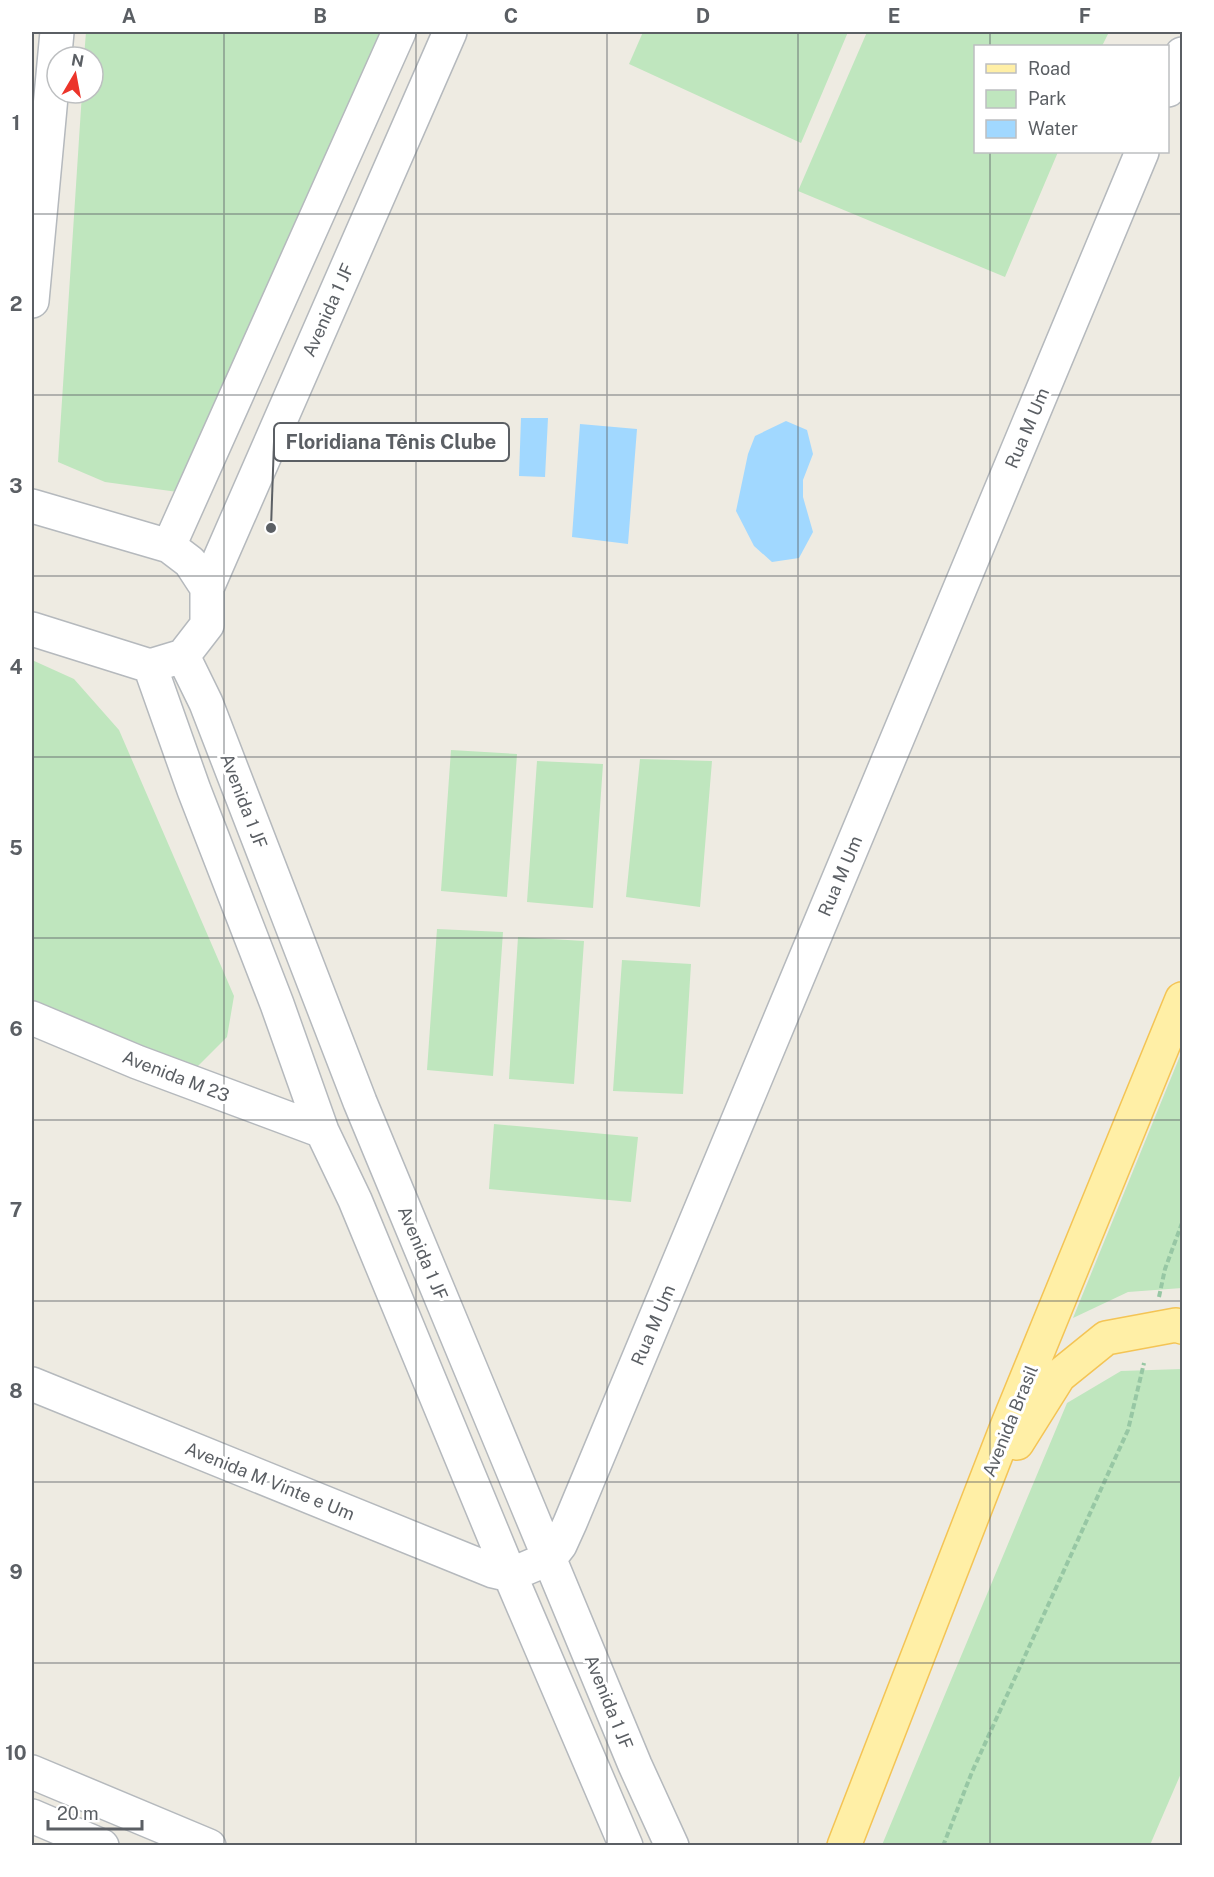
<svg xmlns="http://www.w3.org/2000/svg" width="1214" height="1877" font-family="'Public Sans',sans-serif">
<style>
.green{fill:#bfe6be}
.water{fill:#a1d8ff}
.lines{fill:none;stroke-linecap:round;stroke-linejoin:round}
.minor-casing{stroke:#b5b9bd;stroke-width:36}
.major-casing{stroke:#f4c455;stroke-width:36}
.path{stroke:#97c7a4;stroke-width:4;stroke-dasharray:6 3;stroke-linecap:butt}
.minor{stroke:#fff;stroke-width:33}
.major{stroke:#ffefa6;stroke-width:33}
.grid{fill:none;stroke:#5b5f64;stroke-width:1.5;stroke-opacity:0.55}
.labels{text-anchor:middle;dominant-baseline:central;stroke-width:6;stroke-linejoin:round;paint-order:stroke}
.street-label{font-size:18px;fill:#5b5f64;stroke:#fff}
.leader{fill:none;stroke:#5b5f64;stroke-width:2}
.callout-dot{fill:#5b5f64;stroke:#fff;stroke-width:2}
.callout{fill:#fff;stroke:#5b5f64;stroke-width:2}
.callout-label{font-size:20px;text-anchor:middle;font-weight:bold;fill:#5b5f64}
.neatline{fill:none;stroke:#5b5f64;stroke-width:2}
.grid-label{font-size:20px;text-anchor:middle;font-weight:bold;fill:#5b5f64}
</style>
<rect width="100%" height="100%" fill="#eeebe2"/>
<path class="green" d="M86,32H383L185,493L105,482L58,462L82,93H93V57H84Z
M643,32H848L801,143L629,64Z
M867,32H1109L1102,46H976V152H1058L1005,277L798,191Z
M32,660L74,679L119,730L234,996L227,1037L197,1067L157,1061L32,1009Z
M451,750L517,754L507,897L441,891Z
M640,759L712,761L700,907L626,897Z
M537,761L603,764L593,908L527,902Z
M437,929L503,932L493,1076L427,1070Z
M518,937L584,941L574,1084L509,1079Z
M622,960L691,964L683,1094L613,1091Z
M1182,1051V1288L1128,1292L1073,1318Z
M494,1124L638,1137L631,1202L489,1189Z
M1182,1369V1771L1150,1845H882L1067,1403L1121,1371Z"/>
<path class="water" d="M521,418H548L545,477L519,476Z
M786,421L807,430L813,454L803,480V497L813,532L799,558L772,562L754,546L736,511L748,454L755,436Z
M580,424L637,429L628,544L572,537Z"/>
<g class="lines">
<g class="minor-casing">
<path id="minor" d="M1168,90L1182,54
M32,301L57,32
M32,506L169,546L190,562L207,588V625L183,656L150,666L32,629
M169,546L399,32
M207,588L450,32
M183,656L206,703L360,1102L635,1765L672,1846
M150,666L194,790L277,1004L322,1131L355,1200L510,1575L626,1846
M32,1018L137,1062L322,1131
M32,1384L493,1571L510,1575L550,1558L560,1545L570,1523L1142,152
M32,1772L209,1846
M32,1816L102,1846"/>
</g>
<g class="major-casing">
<path id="major" d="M1017,1443L1059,1376L1106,1338L1176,1325L1182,1327
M844,1846L1008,1424L1182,999"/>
</g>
<path class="path" d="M1159,1297L1165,1269L1182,1223
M943,1846L972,1772L1128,1430L1144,1363"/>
<use href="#minor" class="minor"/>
<use href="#major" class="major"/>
</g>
<path class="grid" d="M224,32V1846M416,32V1846M607,32V1846M798,32V1846M990,32V46M990,152V1846M32,214H1182M32,395H1182M32,576H1182M32,757H1182M32,938H1182M32,1120H1182M32,1301H1182M32,1482H1182M32,1663H1182"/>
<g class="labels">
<g class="street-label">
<text transform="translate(328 310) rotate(-66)">Avenida 1 JF</text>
<text transform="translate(1027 428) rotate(-67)">Rua M Um</text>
<text transform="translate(244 801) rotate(69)">Avenida 1 JF</text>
<text transform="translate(840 876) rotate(-67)">Rua M Um</text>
<text transform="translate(176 1076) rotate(21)">Avenida M 23</text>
<text transform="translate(423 1253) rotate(67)">Avenida 1 JF</text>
<text transform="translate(653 1325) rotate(-67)">Rua M Um</text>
<text transform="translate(1010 1421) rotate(-68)">Avenida Brasil</text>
<text transform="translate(270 1481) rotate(22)">Avenida M Vinte e Um</text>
<text transform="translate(609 1702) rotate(68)">Avenida 1 JF</text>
</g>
</g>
<path class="leader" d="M271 528L274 442"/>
<circle class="callout-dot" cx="271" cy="528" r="6"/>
<rect class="callout" x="274" y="423" width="235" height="38" rx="6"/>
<g class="callout-label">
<text x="391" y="449">Floridiana Tênis Clube</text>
</g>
<rect width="1214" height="1877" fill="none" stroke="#ffffff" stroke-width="66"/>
<rect x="974" y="45" width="195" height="108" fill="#ffffff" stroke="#bdbfc1" stroke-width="1.5"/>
<rect x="986" y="64" width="30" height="9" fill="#ffefa6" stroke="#bdbfc1" stroke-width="1.5"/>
<text x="1028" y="75" font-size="18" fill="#5b5f64">Road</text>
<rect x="986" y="90" width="30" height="18" fill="#bfe6be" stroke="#bdbfc1" stroke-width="1.5"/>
<text x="1028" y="105" font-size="18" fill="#5b5f64">Park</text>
<rect x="986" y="120" width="30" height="18" fill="#a1d8ff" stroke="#bdbfc1" stroke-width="1.5"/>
<text x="1028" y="135" font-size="18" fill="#5b5f64">Water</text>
<g transform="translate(75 75) rotate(10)"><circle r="28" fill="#ffffff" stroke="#bdbfc1" stroke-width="1.5"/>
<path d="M0-4.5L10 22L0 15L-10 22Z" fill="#ec342a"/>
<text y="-9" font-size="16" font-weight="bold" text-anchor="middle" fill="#5b5f64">N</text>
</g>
<path d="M48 1820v9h94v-9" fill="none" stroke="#5b5f64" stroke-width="3"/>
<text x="57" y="1820" font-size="18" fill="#5b5f64" stroke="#ffffff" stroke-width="4.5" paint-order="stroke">20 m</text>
<rect x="33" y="33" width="1148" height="1811" class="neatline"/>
<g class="grid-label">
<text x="129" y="23">A</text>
<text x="320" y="23">B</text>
<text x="511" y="23">C</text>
<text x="703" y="23">D</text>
<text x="894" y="23">E</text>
<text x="1085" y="23">F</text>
<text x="16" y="130">1</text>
<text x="16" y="311">2</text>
<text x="16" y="493">3</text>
<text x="16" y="674">4</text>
<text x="16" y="855">5</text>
<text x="16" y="1036">6</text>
<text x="16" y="1217">7</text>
<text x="16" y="1398">8</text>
<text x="16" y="1579">9</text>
<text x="16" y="1760">10</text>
</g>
</svg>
